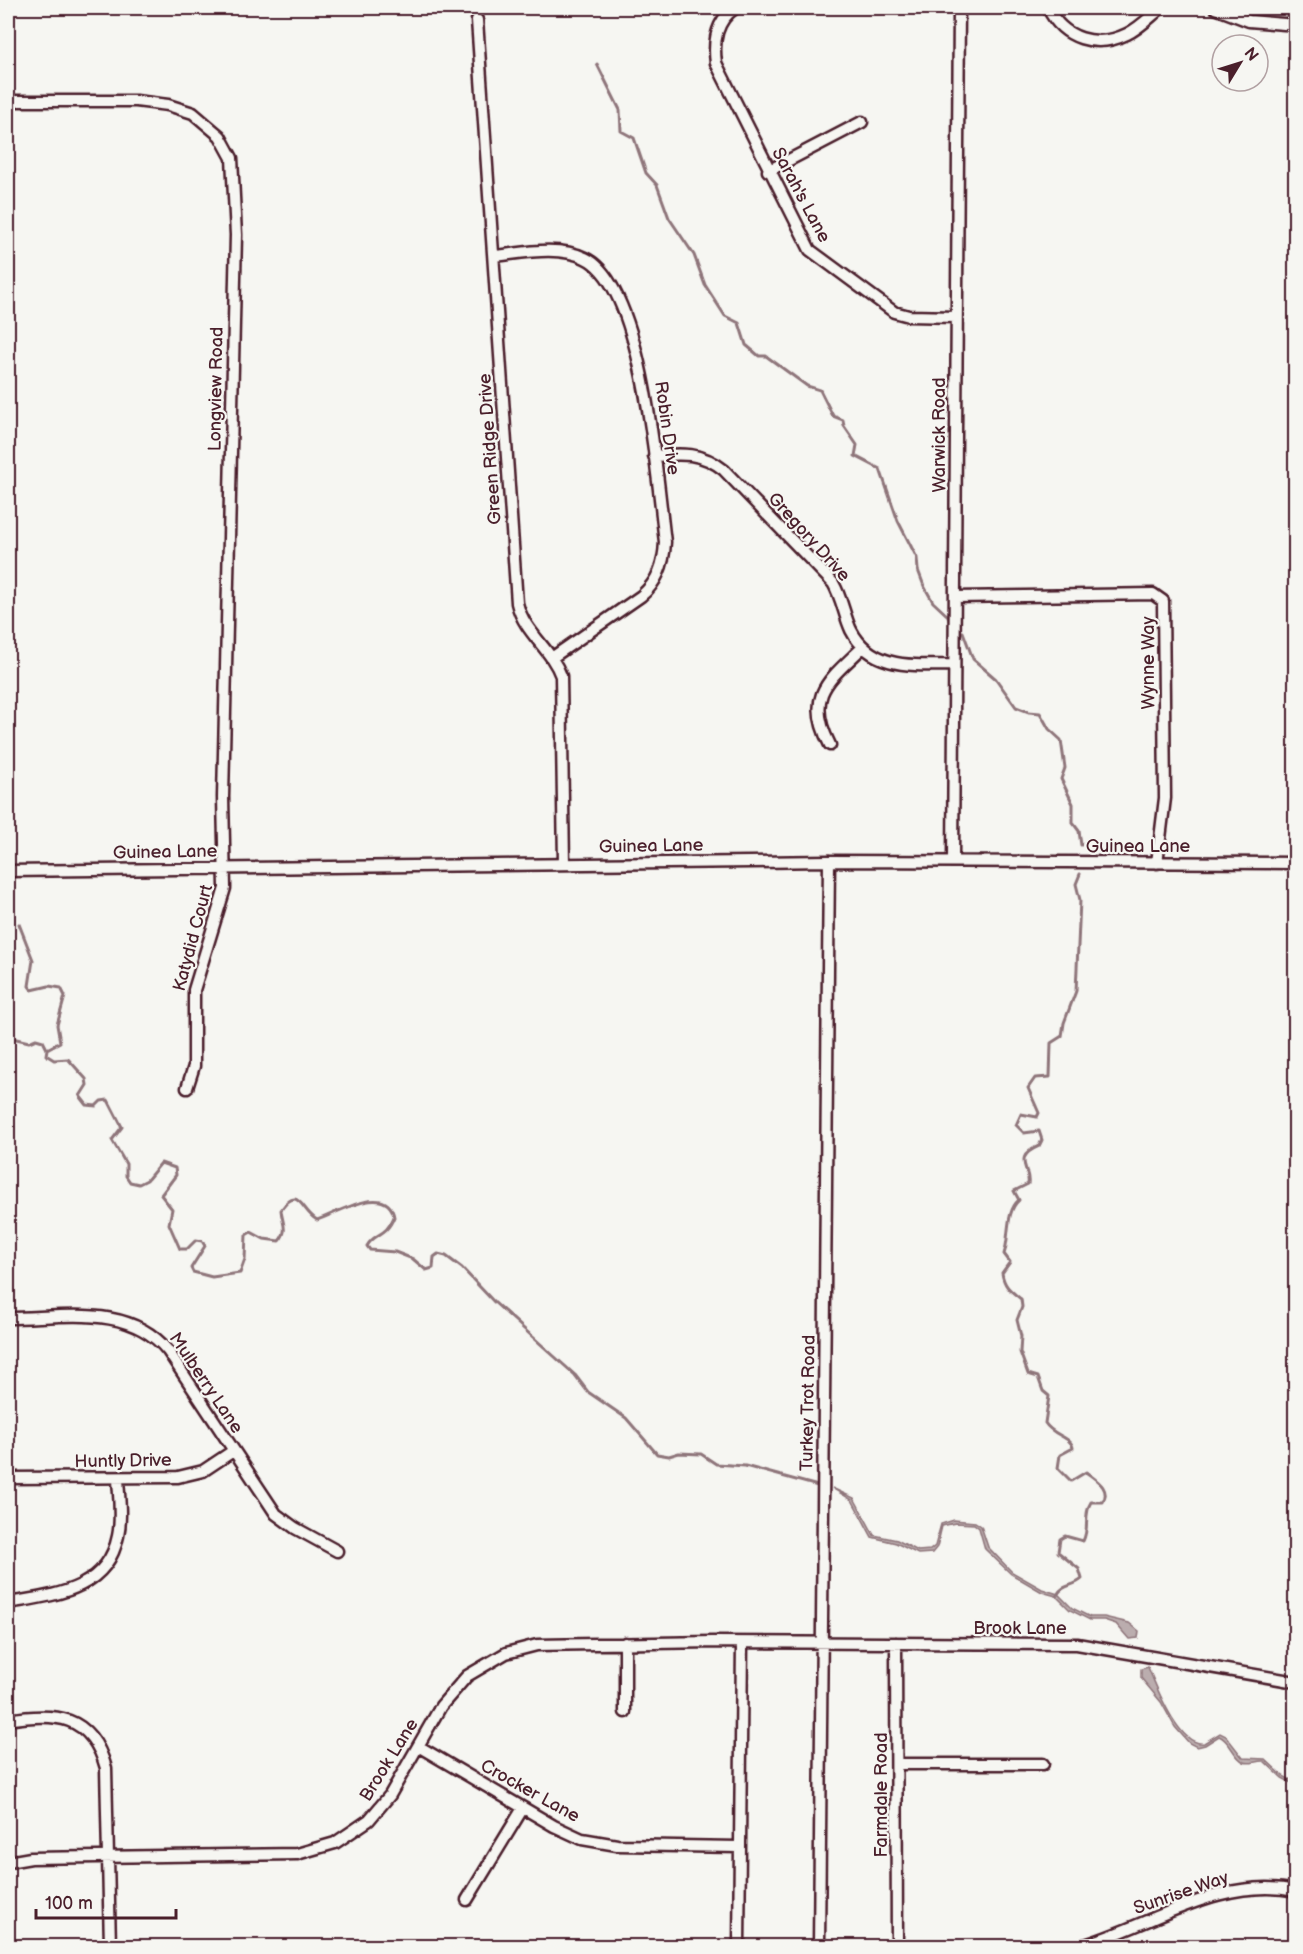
<svg xmlns="http://www.w3.org/2000/svg" width="1303" height="1954" font-family="'Balsamiq Sans',sans-serif">
<style>
.water{fill:#bbadae;stroke:#8e747a;stroke-width:1.5}
.lines{fill:none;stroke-linecap:round;stroke-linejoin:round}
.stream{stroke:#8e747a;stroke-width:3}
.minor-casing{stroke:#4a1f2b;stroke-width:15}
.minor{stroke:#f6f6f2;stroke-width:10}
.labels{text-anchor:middle;dominant-baseline:central;stroke-width:4.5;stroke-linejoin:round;paint-order:stroke}
.street-label{font-size:18px;fill:#4a1f2b;stroke:#f6f6f2}
</style>
<rect width="100%" height="100%" fill="#f6f6f2"/>
<filter id="ink" filterUnits="userSpaceOnUse"><feTurbulence type="fractalNoise" baseFrequency=".0167" numOctaves="2"/><feDisplacementMap in="SourceGraphic" scale="12" xChannelSelector="R" yChannelSelector="G"/><feConvolveMatrix kernelMatrix="1 2 1 2 8 2 1 2 1" color-interpolation-filters="sRGB"/></filter>
<g filter="url(#ink)">
<path class="water" d="M832,1488L854,1498L874,1535L897,1540L918,1551L930,1550L935,1546L941,1524L954,1520L975,1522L981,1526L988,1547L1012,1572L1042,1589L1058,1594L1072,1608L1090,1617H1104L1129,1623L1139,1631L1138,1638L1129,1639L1116,1624L1104,1620H1090L1070,1610L1056,1596L1042,1592L1011,1574L985,1549L979,1528L974,1524L955,1523L942,1526L937,1547L932,1553L918,1554L896,1543L872,1537L852,1500Z
M1148,1667C1156,1686 1179,1747 1204,1743L1220,1733L1226,1736L1243,1758L1265,1759L1283,1776L1295,1782V1785L1282,1778L1264,1761C1257,1760 1251,1765 1244,1762C1233,1757 1231,1741 1219,1736L1205,1745L1197,1747L1189,1743L1175,1727L1161,1702L1141,1678V1669Z"/>
<g class="lines">
<path class="stream" d="M597,64L620,110L621,131L634,138L646,173L657,185L669,218L694,255L705,285L725,316L739,323L746,345L759,356H766L807,386L820,390L833,416L843,420L844,426L857,445L855,456L880,469L898,521L917,558L918,570L924,586L933,602L948,616L951,629
M963,632L973,659L996,679L1016,707L1029,712L1040,713L1049,729L1061,740L1065,768L1061,779L1073,804V823L1079,831L1081,845
M19,924L33,960L29,986L32,990L49,986L61,988L65,996L57,1025L60,1042L47,1049L46,1055L54,1060L68,1059L86,1079L87,1085L80,1096L87,1105L96,1106L101,1101L108,1100L122,1127L112,1140L126,1164V1176L130,1182L139,1184L147,1180L161,1163L175,1168L176,1175L161,1195L172,1209L169,1224L180,1249H187L196,1240L202,1241L205,1246L191,1268L193,1272L212,1277L240,1273L245,1259L246,1235L251,1232L264,1239L279,1241C289,1230 282,1223 281,1210C299,1184 301,1211 317,1220C336,1214 388,1181 394,1217C386,1237 374,1233 367,1246L370,1250L395,1252L413,1259L426,1270L433,1268L434,1257L438,1254L446,1256L462,1268L494,1302L575,1375L588,1392L626,1418L657,1454L669,1456L679,1453L701,1454L716,1464L745,1466L818,1486
M8,1037L29,1042L36,1039L43,1041L47,1049
M1057,1595C1063,1584 1073,1587 1082,1579L1079,1569L1058,1552L1060,1539L1065,1536L1083,1541C1090,1528 1083,1514 1091,1502H1103C1111,1488 1096,1480 1086,1472L1071,1481L1058,1468L1060,1455L1073,1448C1072,1437 1053,1436 1045,1423L1049,1396L1043,1391L1038,1377L1028,1374L1020,1352L1021,1336L1017,1320L1022,1307L1021,1299C1011,1291 1004,1287 1002,1273L1010,1262L1004,1254C1010,1237 1005,1212 1019,1200L1014,1191L1028,1184C1031,1168 1011,1158 1039,1146L1042,1140L1039,1131L1024,1133L1016,1125L1021,1114L1037,1117L1039,1113L1028,1088L1035,1078L1050,1077L1051,1043L1062,1036L1064,1023L1076,991L1080,900L1076,884L1080,874"/>
<g class="minor-casing">
<path id="minor" d="M735,8C716,21 713,41 716,63L810,250L894,312L909,316L956,317
M1048,8C1063,39 1096,49 1127,34C1140,28 1151,16 1161,8
M1215,8L1249,21L1296,25
M477,20L517,603C524,633 551,648 561,676L564,863
M8,101H136L168,105L193,113L220,136L232,158L236,235L223,797L225,888L194,990V1066L187,1088
M768,171L862,122
M494,256C523,253 558,245 585,258C644,285 657,481 665,542C664,564 658,582 641,596L553,657
M654,456C681,453 702,452 724,470L833,583C842,598 844,615 851,630C872,671 916,665 954,665
M955,597L1153,594L1163,601L1165,798L1157,863
M830,745C804,695 829,680 863,647
M953,861L959,8
M8,871L829,861L1296,863
M8,1318C62,1318 129,1303 168,1351L276,1514L295,1528L337,1551
M8,1478L178,1477L203,1471L233,1451
M8,1603C54,1595 107,1591 118,1536C122,1518 119,1497 118,1479
M625,1643V1712
M896,1643L897,1946
M8,1720C55,1712 91,1714 106,1768L110,1946
M418,1746L554,1826L582,1839L617,1845L739,1847
M898,1764H1043
M8,1862L31,1858L297,1854L335,1843L369,1820L390,1795L441,1706L467,1676L506,1653L537,1645L713,1642L1077,1644L1296,1682
M467,1900L523,1808
M739,1946L742,1643
M819,1946L829,861
M1081,1946C1150,1926 1221,1875 1296,1891"/>
</g>
<use href="#minor" class="minor"/>
</g>
</g>
<g class="labels">
<g class="street-label">
<text transform="translate(801 195) rotate(62)">Sarah's Lane</text>
<text transform="translate(216 389) rotate(-89)">Longview Road</text>
<text transform="translate(667 428) rotate(82)">Robin Drive</text>
<text transform="translate(939 435) rotate(-90)">Warwick Road</text>
<text transform="translate(490 449) rotate(-94)">Green Ridge Drive</text>
<text transform="translate(809 537) rotate(48)">Gregory Drive</text>
<text transform="translate(1148 663) rotate(-90)">Wynne Way</text>
<text transform="translate(651 846) rotate(-1)">Guinea Lane</text>
<text x="1138" y="846">Guinea Lane</text>
<text transform="translate(165 852) rotate(-1)">Guinea Lane</text>
<text transform="translate(193 938) rotate(-75)">Katydid Court</text>
<text transform="translate(206 1383) rotate(56)">Mulberry Lane</text>
<text transform="translate(808 1403) rotate(-89)">Turkey Trot Road</text>
<text transform="translate(123 1461) rotate(-1)">Huntly Drive</text>
<text x="1020" y="1628">Brook Lane</text>
<text transform="translate(389 1760) rotate(-58)">Brook Lane</text>
<text transform="translate(530 1791) rotate(29)">Crocker Lane</text>
<text transform="translate(881 1795) rotate(-90)">Farmdale Road</text>
<text transform="translate(1181 1893) rotate(-19)">Sunrise Way</text>
</g>
</g>
<rect width="1303" height="1954" fill="none" stroke="#f6f6f2" stroke-width="30"/>
<rect x="15" y="15" width="1273" height="1924" fill="none" stroke="#4a1f2b" stroke-width="2" filter="url(#ink)"/>
<g transform="translate(1240 63) rotate(52)"><circle r="28" fill="#f6f6f2" stroke="#b1a0a2" stroke-width="1.5"/>
<path d="M0-4.5L10 22L0 15L-10 22Z" fill="#4a1f2b"/>
<text y="-9" font-size="16" font-weight="bold" text-anchor="middle" fill="#4a1f2b">N</text>
</g>
<path d="M36 1909v9h140v-9" fill="none" stroke="#4a1f2b" stroke-width="3"/>
<text x="45" y="1909" font-size="18" fill="#4a1f2b" stroke="#f6f6f2" stroke-width="4.5" paint-order="stroke">100 m</text>
</svg>
